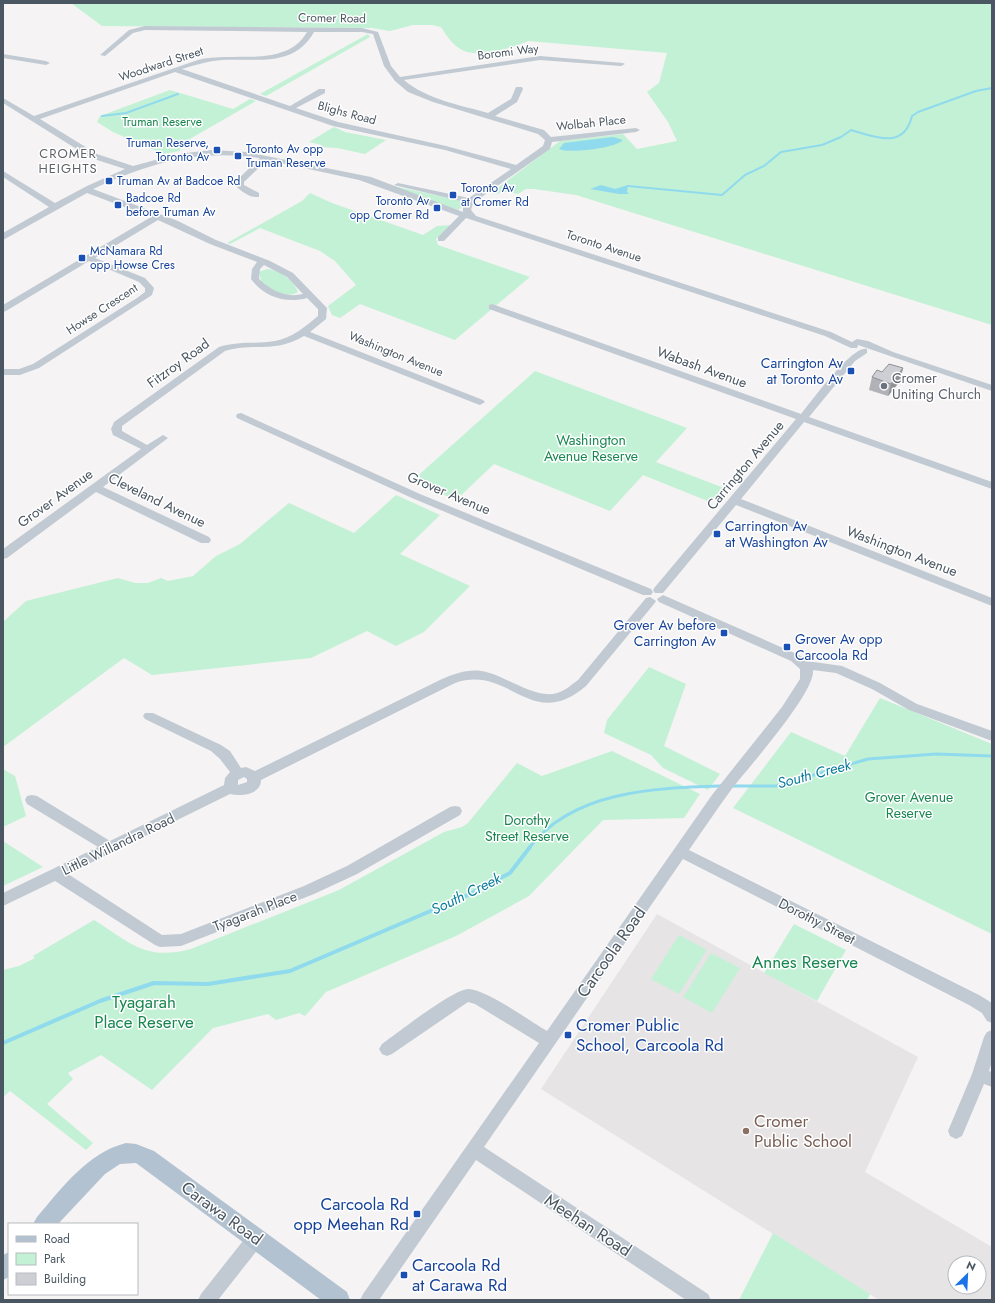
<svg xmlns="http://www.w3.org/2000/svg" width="995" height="1303" font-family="Jost,sans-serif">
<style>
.education{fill:#e6e4e5;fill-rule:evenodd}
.green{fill:#c3f1d5}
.water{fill:#90daee}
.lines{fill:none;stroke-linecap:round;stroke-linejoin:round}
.stream-far2{stroke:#90daee;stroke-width:2}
.stream-far1{stroke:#90daee;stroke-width:3}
.stream{stroke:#90daee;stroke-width:4}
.minor{fill:#c1cad2;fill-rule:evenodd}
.major{fill:#b3c2d1;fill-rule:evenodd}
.wall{fill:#b0b2b7}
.shaded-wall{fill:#909195}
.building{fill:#cdcfd5;stroke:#909195}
.transit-dot{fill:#1a4fb4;stroke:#fff;stroke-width:1.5}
.worship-dot{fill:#6b7280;stroke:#fff;stroke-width:1.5}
.education-dot{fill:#8d6e63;stroke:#fff;stroke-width:1.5}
.labels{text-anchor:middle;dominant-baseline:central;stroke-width:3;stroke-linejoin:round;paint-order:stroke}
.far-street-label{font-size:12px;fill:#4a5661;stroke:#fff}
.far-park-label{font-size:12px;fill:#17864f;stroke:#fff}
.far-transit-label{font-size:12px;fill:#164399;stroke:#fff;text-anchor:start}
.far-neighbourhood-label{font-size:13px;letter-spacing:1px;fill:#5f6368;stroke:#fff}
.street-label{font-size:14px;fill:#4a5661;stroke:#fff}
.transit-label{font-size:14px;fill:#164399;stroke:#fff;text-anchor:end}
.worship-label{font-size:14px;fill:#5b616d;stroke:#fff;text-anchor:start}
.park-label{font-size:14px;fill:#17864f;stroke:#fff}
.water-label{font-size:15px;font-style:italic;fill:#0c7c9b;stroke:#fff}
.near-street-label{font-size:17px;fill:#4a5661;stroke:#fff}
.near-park-label{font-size:17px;fill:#17864f;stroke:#fff}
.near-transit-label{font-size:17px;fill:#164399;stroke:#fff;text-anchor:start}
.near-education-label{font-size:17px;fill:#785e54;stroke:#fff;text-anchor:start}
</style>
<rect width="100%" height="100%" fill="#f5f3f3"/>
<path class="education" d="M657,914L918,1057L865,1172L992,1247V1300H879L541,1089ZM955,1263H979V1287H955Z"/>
<path class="green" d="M71,3H992V325L576,195L534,189H526L518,194C510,192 505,191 497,194L491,193L560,141L623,134L637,149L677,141L668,122L647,92L659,83L667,53L528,41C510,49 487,56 467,52C456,49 447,37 441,27L432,25H413L390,31L372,28L102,26Z
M368,34L370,37L266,96L260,94Z
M170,90L233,109L250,99L256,101L181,144L180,151L163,154L113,132L97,122L100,116Z
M334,127L345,132L386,140L365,154L337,148L319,147L322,145L309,142Z
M370,181L458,200L461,202V208L458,210Z
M310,193L332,203L423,235L437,226L451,225L436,239L438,245L530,277L455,340L360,304L340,318L332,315L328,306L356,285L335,261L320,251L260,228L230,244L227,243L302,201Z
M267,269C280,270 293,280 298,292C284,300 272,289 261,281L259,272Z
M535,371L687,428L656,462L724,488L710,502L643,475L610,511L494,464L456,500L412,481Z
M396,495L440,515L400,554L470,586L424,632L396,646L367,631L311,658L152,675L124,658L3,747V622L26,601L118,578L135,583H148L161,578L168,581L193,576L216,556L240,544L289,503L354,533Z
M649,667L686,684L664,746L720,774L708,790L663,768L651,755L604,733L607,720Z
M880,698L992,744V934L733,808L791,732L845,756Z
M612,751L700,794L684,818L603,820L529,896L456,936L326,992L305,1016L299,1013L276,1020L268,1014L213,1028L152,1090L101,1055L68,1073L73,1079L47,1104L93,1143L86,1150L10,1091L3,1097V970L19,966L35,958L33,956L94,920C131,943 145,961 191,949L339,890L444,832L462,827L468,823L517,763L542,776Z
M3,769L15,776L26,816L3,827Z
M3,841L43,867L3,886Z
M794,924L846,950L817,1001L764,973Z
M679,935L707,950L679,994L651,979Z
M711,953L740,968L712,1013L683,997Z
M773,1233L870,1294L867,1300H739Z"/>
<path class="water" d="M613,137L623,140C616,148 569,154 559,149L564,143Z
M601,185L615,189L628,185L627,192L629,194H619L590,189Z"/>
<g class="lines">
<path class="stream-far2" d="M102,116L126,113L178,94
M628,186L722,195L745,175L764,166L781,152L822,145L841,137L851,130C875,137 904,150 912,116L918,112L976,91L992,88"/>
<path class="stream-far1" d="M731,786H776L868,759L936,754L992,756
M529,848C573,790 656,788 722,786"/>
<path class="stream" d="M3,1043L100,1001L154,983L208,984L290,971L468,895L510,873L530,847"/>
<path class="minor" d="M145,26L362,28L378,32L391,66L400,77L540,56L623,63L625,64L621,66L540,60L404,80C426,99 460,105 488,113L511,99L516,87H522L523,89L517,102L495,116L544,130L551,137L636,128L640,130L636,132L552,142L550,149L473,203L471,210L476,216L831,332L852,342L857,339L868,341L893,352L992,385V391L858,345L857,348H851L825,336L466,218L444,241H438V237L459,216L359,180L267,160L244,182V185L259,193V197C250,198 242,192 236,186V181L260,158C198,149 149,163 93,189L178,221L216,240L270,261L293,273L327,308L326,319L310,332L483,400L485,402L480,405L477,404L304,336C273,354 254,342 225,351L122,426V431L147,445L163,435L168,438L103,487L209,537L211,540L209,543H201L96,492L7,558L3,559V549L141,449L113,435L111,429L114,422L219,347C238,341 256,344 275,341C292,338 306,326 318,316V309L307,298C286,304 264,297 251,279L252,269L257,262L210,244L158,220L95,258L145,278L154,288L152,295L39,368L20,375H3V369H19L33,364L137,298L145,292V288L139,282L89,261L6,311L3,312V305L151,217L87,193L3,240V233L49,207L3,177V171L55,203L87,186L125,169L91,158L3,103V98L34,116L198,60C233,51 286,69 307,32L145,30L133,33L105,56L100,55L129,30ZM314,32H362L373,34L384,66L395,81L408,92L433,102L538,134L545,140L543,146L516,165L446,146L338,122L296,108L325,93V89H319L290,106L182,69C195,65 208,61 222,60C256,58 294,68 314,32ZM175,72L333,126L445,150L511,169L469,198L398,183L394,185L465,202L463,205V212L371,177L246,152L211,150L178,154L133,166L97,154L40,119ZM264,265L287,277L303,294C286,298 272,291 259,279L260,269Z
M3,54L46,61L50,63L46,65L3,58Z
M492,304L801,414C812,401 852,345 867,349V353L855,361L809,417L992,482V489L804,422L741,499L992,598V606L736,505L663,593H655L653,590L655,587L796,419L489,309V305Z
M241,413L420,494L651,589L653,592L651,595H643L412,498L237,418L236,416L237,414Z
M663,595L799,655L807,661L842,666L880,683L917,704L992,731V741L909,710L872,689L836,673L813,670C816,692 747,769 731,790C717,809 703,830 689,850L979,995L992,1003V1023L987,1021L982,1013L969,1005L683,859L484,1147L708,1294L711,1300H686L476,1160L379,1300H360L363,1294L539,1043L475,1004L468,1002L392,1054L387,1056L382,1054L379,1049L382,1044C396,1034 456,987 469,989C489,991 528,1020 547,1031L712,795L782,707L800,679V669L791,661L659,602L657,599Z
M650,597L656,601L654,604L586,686C531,733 510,664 455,683L261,780C261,794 242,797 230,794L68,874L162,935L181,934L304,886L347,866L450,807L455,806L460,807L462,811L460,815L357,874L314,894L181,946L160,947L155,945L55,881L3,906V893L98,847L27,804L25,800L27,796L32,795L37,796L110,841L224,785L225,778L230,772L220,759L211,751L145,719L143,716L145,713H153L221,745L230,751L241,768L246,767L255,771L442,679C454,674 467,669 481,671C504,674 535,700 557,693C565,691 571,685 578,680L646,598ZM244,777L247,779V782L238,785V780Z
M992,1030V1061L989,1071L992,1072V1087L984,1084L962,1136L956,1139L950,1136L948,1131L972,1074L984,1037L987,1032Z
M256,1230L262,1232L264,1238L262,1244L218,1300H198L201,1294L250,1232Z"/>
<path class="major" d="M126,1143L136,1144L154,1151L347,1292L350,1300H321L136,1163L120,1164L105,1174L58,1224H33L37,1217C62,1188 87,1153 126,1143Z
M9,1252V1277L3,1280V1255Z"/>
</g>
<path class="wall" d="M903,368L900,381L888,396L869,390L872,377Z"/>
<path class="shaded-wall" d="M903,368L900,381L888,396L891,384Z"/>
<path class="building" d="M889,364L903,368L891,384L872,377L877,370L882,372Z"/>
<g class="transit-dot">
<rect x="213" y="146" width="8" height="8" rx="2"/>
<rect x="234" y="152" width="8" height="8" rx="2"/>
<rect x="105" y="177" width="8" height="8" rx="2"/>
<rect x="449" y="191" width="8" height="8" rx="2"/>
<rect x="114" y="201" width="8" height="8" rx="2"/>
<rect x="433" y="204" width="8" height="8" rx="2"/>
<rect x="78" y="254" width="8" height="8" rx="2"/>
<rect x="847" y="367" width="8" height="8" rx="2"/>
<rect x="713" y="530" width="8" height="8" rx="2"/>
<rect x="720" y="629" width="8" height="8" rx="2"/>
<rect x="783" y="643" width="8" height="8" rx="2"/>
<rect x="564" y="1031" width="8" height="8" rx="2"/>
<rect x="413" y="1210" width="8" height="8" rx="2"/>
<rect x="400" y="1271" width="8" height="8" rx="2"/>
</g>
<circle class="worship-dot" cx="884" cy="386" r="4"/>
<circle class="education-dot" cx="746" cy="1131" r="4"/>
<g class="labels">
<g class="far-street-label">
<text transform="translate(332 18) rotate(1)">Cromer Road</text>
<text transform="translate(508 52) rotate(-7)">Boromi Way</text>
<text transform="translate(161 64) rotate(-18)">Woodward Street</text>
<text transform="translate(347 113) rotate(15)">Blighs Road</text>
<text transform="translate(591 123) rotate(-6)">Wolbah Place</text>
<text transform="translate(604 246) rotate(18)">Toronto Avenue</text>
<text transform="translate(102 309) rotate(-33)">Howse Crescent</text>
<text transform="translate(396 354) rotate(22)">Washington Avenue</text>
</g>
<g class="far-park-label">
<text x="162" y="122">Truman Reserve</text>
</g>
<g class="far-transit-label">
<text x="209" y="143" text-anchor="end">Truman Reserve,<tspan x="209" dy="14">Toronto Av</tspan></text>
<text x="246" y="149">Toronto Av opp<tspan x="246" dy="14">Truman Reserve</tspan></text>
<text x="117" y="181">Truman Av at Badcoe Rd</text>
<text x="461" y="188">Toronto Av<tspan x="461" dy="14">at Cromer Rd</tspan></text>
<text x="126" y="198">Badcoe Rd<tspan x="126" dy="14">before Truman Av</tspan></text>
<text x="429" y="201" text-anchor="end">Toronto Av<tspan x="429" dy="14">opp Cromer Rd</tspan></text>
<text x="90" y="251">McNamara Rd<tspan x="90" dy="14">opp Howse Cres</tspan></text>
</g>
<g class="far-neighbourhood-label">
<text x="68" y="153">CROMER<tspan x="68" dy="15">HEIGHTS</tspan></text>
</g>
<g class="street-label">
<text transform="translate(178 363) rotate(-36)">Fitzroy Road</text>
<text transform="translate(702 367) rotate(20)">Wabash Avenue</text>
<text transform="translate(745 465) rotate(-50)">Carrington Avenue</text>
<text transform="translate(449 493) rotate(23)">Grover Avenue</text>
<text transform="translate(55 498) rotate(-36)">Grover Avenue</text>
<text transform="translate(157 500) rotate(26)">Cleveland Avenue</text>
<text transform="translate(902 551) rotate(21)">Washington Avenue</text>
<text transform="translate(118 844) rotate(-26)">Little Willandra Road</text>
<text transform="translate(255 911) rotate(-21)">Tyagarah Place</text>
<text transform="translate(817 921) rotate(27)">Dorothy Street</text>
</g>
<g class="transit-label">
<text x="843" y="363">Carrington Av<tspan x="843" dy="16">at Toronto Av</tspan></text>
<text x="725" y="526" text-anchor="start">Carrington Av<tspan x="725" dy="16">at Washington Av</tspan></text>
<text x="716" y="625">Grover Av before<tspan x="716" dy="16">Carrington Av</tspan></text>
<text x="795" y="639" text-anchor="start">Grover Av opp<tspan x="795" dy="16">Carcoola Rd</tspan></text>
</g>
<g class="worship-label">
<text x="892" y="378">Cromer<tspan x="892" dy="16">Uniting Church</tspan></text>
</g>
<g class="park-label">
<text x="591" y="440">Washington<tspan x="591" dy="16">Avenue Reserve</tspan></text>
<text x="909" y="797">Grover Avenue<tspan x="909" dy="16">Reserve</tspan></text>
<text x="527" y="820">Dorothy<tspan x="527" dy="16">Street Reserve</tspan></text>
</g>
<g class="water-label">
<text transform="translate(814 774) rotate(-15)">South Creek</text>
<text transform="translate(466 894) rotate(-26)">South Creek</text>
</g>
<g class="near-street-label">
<text transform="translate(611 952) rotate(-55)">Carcoola Road</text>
<text transform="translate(222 1213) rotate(36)">Carawa Road</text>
<text transform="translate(588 1225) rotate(33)">Meehan Road</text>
</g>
<g class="near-park-label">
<text x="805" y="962">Annes Reserve</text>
<text x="144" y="1002">Tyagarah<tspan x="144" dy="20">Place Reserve</tspan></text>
</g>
<g class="near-transit-label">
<text x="576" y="1025">Cromer Public<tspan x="576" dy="20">School, Carcoola Rd</tspan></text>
<text x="409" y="1204" text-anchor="end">Carcoola Rd<tspan x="409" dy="20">opp Meehan Rd</tspan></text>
<text x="412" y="1265">Carcoola Rd<tspan x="412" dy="20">at Carawa Rd</tspan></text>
</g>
<g class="near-education-label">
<text x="754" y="1121">Cromer<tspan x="754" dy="20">Public School</tspan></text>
</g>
</g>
<rect width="995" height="1303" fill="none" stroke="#4a5661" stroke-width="8"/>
<rect x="8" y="1223" width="130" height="72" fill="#ffffff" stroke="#b7bbc0"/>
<rect x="16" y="1236" width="20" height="6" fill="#b3c2d1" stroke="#b7bbc0"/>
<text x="44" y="1243" font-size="12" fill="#4a5661">Road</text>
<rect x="16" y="1253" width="20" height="12" fill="#c3f1d5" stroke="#b7bbc0"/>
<text x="44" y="1263" font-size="12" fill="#4a5661">Park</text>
<rect x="16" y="1273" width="20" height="12" fill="#cdcfd5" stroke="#b7bbc0"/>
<text x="44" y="1283" font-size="12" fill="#4a5661">Building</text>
<g transform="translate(967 1275) rotate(24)"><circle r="19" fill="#ffffff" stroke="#b7bbc0"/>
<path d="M0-3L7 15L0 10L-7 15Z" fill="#1a73e8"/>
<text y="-6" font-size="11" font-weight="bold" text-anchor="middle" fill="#4a5661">N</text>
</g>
</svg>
